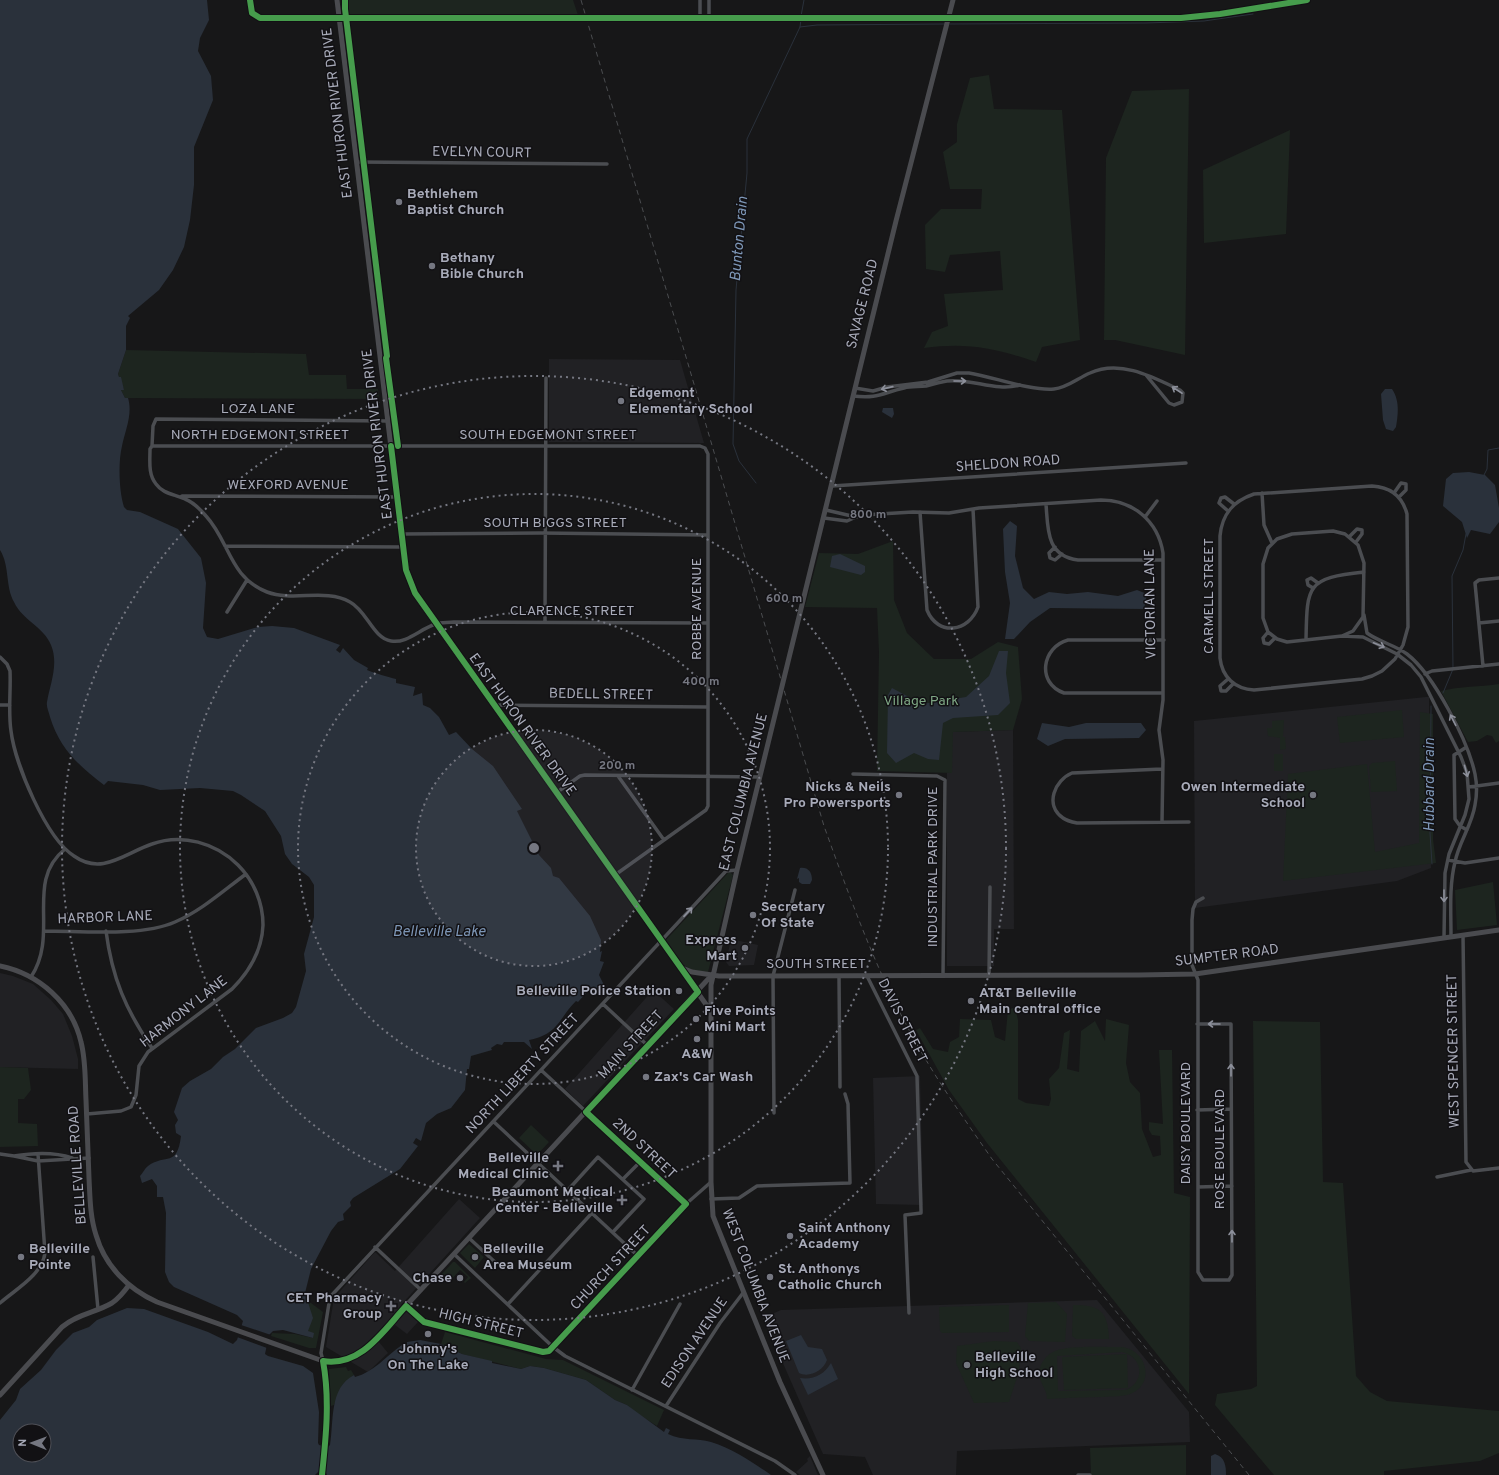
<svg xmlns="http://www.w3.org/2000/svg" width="1499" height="1475" font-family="Overpass,sans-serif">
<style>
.built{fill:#212124}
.green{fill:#1d251f;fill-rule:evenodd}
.water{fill:#2a313b;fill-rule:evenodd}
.pier{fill:#171718}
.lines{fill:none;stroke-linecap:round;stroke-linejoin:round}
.stream{stroke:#2a313b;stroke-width:1}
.street{stroke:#4b4d51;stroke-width:3.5}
.secondary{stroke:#4a4b4f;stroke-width:5}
.rail{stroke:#4b4d50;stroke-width:1;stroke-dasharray:5 4;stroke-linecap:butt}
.cycleway-casing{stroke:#121114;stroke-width:8}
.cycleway{stroke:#469c4c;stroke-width:6}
.oneway{stroke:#8c8f9a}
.ring{fill:none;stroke:#757781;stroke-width:2;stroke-dasharray:2 4}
.poi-dot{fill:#757781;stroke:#121114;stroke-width:1.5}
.labels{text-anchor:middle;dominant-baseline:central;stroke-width:3;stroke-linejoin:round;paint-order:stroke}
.street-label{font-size:14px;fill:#a8abb9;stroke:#121114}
.poi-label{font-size:14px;font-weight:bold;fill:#a8abb9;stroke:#121114;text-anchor:start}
.park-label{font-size:14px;fill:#7ea684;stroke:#121114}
.water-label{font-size:15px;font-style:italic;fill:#7d96b6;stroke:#121114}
.centre{fill:#757781;stroke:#121114;stroke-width:2}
.ring-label{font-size:12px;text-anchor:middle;font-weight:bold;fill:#757781;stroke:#121114;stroke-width:3;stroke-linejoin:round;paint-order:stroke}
</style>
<rect width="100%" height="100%" fill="#171718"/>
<path class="built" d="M549,359L680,360L704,443L549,442Z
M1426,697H1429L1431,868L1397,881L1195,908L1194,721Z
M1013,730L1014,929H994V966H947V732Z
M731,939L758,945L754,965L729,966L726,962Z
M0,973L13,976L33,984L51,1000L63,1014L72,1036L78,1059V1069L0,1067Z
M653,990L674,1009L583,1106L565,1089Z
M920,1076L923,1205L876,1204L873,1078Z
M459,1199L480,1218L401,1305L418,1322L407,1334L395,1325L379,1342L388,1353L368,1372L326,1347L334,1298L375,1252L395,1271Z
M1097,1300L1189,1412L1190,1442L957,1451L956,1475H873L865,1457L823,1454L763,1318L781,1310Z
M810,1456L818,1475H800L796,1472L808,1461L807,1459Z"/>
<path class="green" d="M341,0H573L578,15H343Z
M989,75L994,109L1062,110L1080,340L1042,347L1036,362C995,348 967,342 924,348L932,332L948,326L944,294L1003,290L1000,251L950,255L945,272L926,269L925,225L941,209H981L982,189H950L943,152L957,142V124L970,78Z
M1189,89L1185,355L1115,340H1104L1106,158L1132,91Z
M1290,130L1286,234L1204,243L1203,170Z
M126,350L306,354L309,375H346L347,389H378L379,399L125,398L121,390H124L118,374Z
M893,541L894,600L907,633L934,659H971L998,642L1018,647L1022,699L1013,730L953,732L952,773L877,771L879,652L877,608L805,607L819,553L858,554Z
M1499,684V741L1496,743L1492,736L1487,735L1477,741L1468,742L1441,691C1460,686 1480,687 1499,684Z
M1402,710L1404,737L1340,743L1337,717Z
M1420,712L1433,714V839L1436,863L1283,881L1288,774L1367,764L1375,852L1419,843Z
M1284,720L1283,737H1285L1286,749L1280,750V738L1268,736L1267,728H1272V721Z
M1274,754H1283V771H1274Z
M1395,761L1397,791L1371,792L1369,766L1372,763Z
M730,872L733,875L708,972C680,970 681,962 666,940L728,873Z
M1493,882L1497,925L1457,930L1455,890Z
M1015,1007L1018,1020V1099L1026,1103L1049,1106L1051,1099L1049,1079L1059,1068L1064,1033L1070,1030L1067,1069L1079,1072L1081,1031L1095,1021L1105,1041L1106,1019L1129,1025L1126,1063L1130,1082L1140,1093L1142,1129L1153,1157L1161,1155L1160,1136L1152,1135L1149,1130V1122L1163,1124L1159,1050H1172L1174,1193L1190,1197L1189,1394L987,1143L949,1090L916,1030L920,1028L933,1049L948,1052L950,1042L959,1037L960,1019L991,1020L995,1037L1005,1041L1008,1010Z
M1253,1021L1320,1022L1323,1182L1343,1183L1356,1376L1370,1392L1387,1401L1499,1411V1453L1480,1461L1384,1471V1475H1274L1215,1405L1217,1394L1251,1389L1257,1386Z
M0,1067L28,1068L31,1090L24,1099H18V1123L37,1124L38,1146L0,1147Z
M531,1125L549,1142L537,1155L519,1138Z
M469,1244L484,1257L475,1268L460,1253Z
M453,1262H455L471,1278L465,1283L464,1282L468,1277L460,1270L449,1282L441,1275Z
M307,1300L323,1312L316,1348H309L271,1336L272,1333L295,1334L313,1338L308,1331Z
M1056,1302L1067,1314L1065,1342L1029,1341L1025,1336L1028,1303Z
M1009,1305V1332L942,1333L940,1331L939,1307Z
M1073,1305C1100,1305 1108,1311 1109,1339H1076L1072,1336Z
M445,1332L546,1359L563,1360L664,1410L657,1426L635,1412L627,1405L615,1400L586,1380L544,1368L530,1366L521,1369L462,1354L441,1344Z
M994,1341L1017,1342L1021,1348L1019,1371L1009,1402L974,1403L956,1363L957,1346Z
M1121,1347C1147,1349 1156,1384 1130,1394C1122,1397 1112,1396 1103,1397C1084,1397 1066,1398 1047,1399C1047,1389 1039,1383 1039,1372C1040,1363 1047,1354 1055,1351C1070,1345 1104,1347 1121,1347ZM1122,1352C1144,1357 1145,1383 1125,1390L1058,1391L1057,1356Z
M1127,1354L1128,1388L1064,1390L1062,1357Z
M346,1367L348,1371L351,1370L354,1375L343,1384L334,1405L331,1406L329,1369Z
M1186,1445V1475H1091L1090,1448Z"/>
<path class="water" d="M0,0H207L209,20L200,38L198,51L211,76L213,100L194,147V185L190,220L184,247L173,270L159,290L128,316L130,318L126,326V350L118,374L119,377H121L124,390H121L125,398H128C133,414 125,431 122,446C118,462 119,491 124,507L127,510L140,512L178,529L201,558L206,583L203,628L207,637L218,639L258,627L272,626L294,628L340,645L336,650L340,653L343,648L354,660L368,668L367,670C377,674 388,677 396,679V683L415,687L413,696L422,693L423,705L430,708L439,717L449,735L456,732L472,749L493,766L522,809L517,811L539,855L551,868L553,876L559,878L590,916L601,940L600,952L602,951L600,961L604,962L599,975L605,987L602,990L588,991L578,1002L576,1001C558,1019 559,1034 529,1040L532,1049L524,1042H504L502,1045L497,1044L491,1048L492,1050L471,1056L469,1069H467L465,1090L451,1108L437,1114L426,1123L421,1141L416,1138L413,1143L418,1146L400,1169L353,1198L350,1202L351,1206L343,1214L344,1220L338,1222L331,1231L311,1269L305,1293L313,1318L308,1331L314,1333L313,1338L283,1330L273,1331L269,1335L265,1354L268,1356L303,1366L313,1373L319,1412L318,1443L319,1445L328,1447L330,1445C334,1421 329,1388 354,1375L355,1377C374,1372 385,1357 402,1345L407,1346V1342L420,1340L441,1344L462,1354L492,1361V1363L521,1369L530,1366L544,1368L586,1380L615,1400L627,1405L664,1432L666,1428L670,1430L668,1434C683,1441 697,1438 711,1442C734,1449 752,1462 771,1475H327L325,1471H319L315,1475H0V1420L16,1400L20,1389L41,1370L56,1350L73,1333L89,1327L97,1320L127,1308L144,1309L208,1332L233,1344L237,1340L243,1321L237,1315L174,1287L169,1282L165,1272L166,1213L163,1197H157V1186L152,1179L142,1183L140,1176C143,1173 145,1168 148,1166C166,1153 177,1168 181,1136L176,1133L175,1125L178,1120L174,1112L182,1088L190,1081L211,1069L223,1057L235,1049L256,1028L283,1018L292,1013L296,1007L306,971L304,954L314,917V885L309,877L292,864L285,854L281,836L265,811L241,795L233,791L200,788L160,790L143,785L108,781L104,785C78,765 60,749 50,717C49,712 46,707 47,702C50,684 59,664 51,645C43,626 23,621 14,602C5,586 10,566 0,550ZM20,1431H44V1455H20Z
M1385,389H1392C1400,401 1398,414 1396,427L1393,431L1386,429L1383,420L1381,394Z
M883,408H893L894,414L892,418L882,412Z
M1469,472L1485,475L1495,485L1499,508V522L1490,534L1471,530L1467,538L1462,522L1443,506L1446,479L1453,473Z
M1010,521L1017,526L1015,556L1023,588L1034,599L1049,592L1067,594L1088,592L1118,596L1137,590L1147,594L1144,609L1050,608L1030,622L1014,639H1005L1010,603L1005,572L1003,529Z
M840,554L865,566V572L861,575L830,567L832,556Z
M999,651H1008L1006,673L1010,703L998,715L953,718L943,723L939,760L928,759L914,753L896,763L887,753L888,695L892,688L922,704L966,697L989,676Z
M1042,723L1069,727L1086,723H1141L1146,730L1139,738L1065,739L1048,746L1037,739Z
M800,868C808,867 812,872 812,880L810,884H802L799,882V878L797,879Z
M801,1335L808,1347L822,1349L827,1360C823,1371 809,1378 799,1373L786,1341Z
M831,1363L838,1379L808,1395L800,1378C813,1380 824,1375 831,1363Z
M1215,1454C1225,1457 1226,1466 1226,1475H1211V1456Z"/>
<path class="pier" d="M241,1325L271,1335L267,1348L237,1337Z
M322,1444L327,1445L324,1473H319Z"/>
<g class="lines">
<path class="stream" d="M801,16L804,0
M950,24L1146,23L1204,21L1253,14
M800,27L817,25L945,24
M1484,475L1487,469L1488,450L1499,448
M756,483L739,461L733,444L736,290L747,173V139L800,27L801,19
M1443,693L1453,669L1452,576L1463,550L1466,534
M1431,706L1430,833L1432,864"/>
<path class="street" d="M250,0L252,13L260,18H1181L1220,14L1307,0
M700,0V18
M709,0V18
M357,162L607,164
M855,388L873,391L887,387L928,382L957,373H969C994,377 1030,391 1054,389C1067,388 1078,378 1090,373C1120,359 1153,377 1180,390L1183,393L1182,402L1174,405L1169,403L1146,375
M853,396C878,399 882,393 904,388C911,386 919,387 926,386C933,384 940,382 947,381C971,378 996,392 1020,385
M388,421L156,419L153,426L152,446L150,449C150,461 148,474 156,484C163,494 174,494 185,499C193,502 200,509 206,516C230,542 229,577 267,592C294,602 325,588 350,602C367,611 373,638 391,641C407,644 421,628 436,624C441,622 448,623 454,622L708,623
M152,446H700L705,448L708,454V806L706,810L615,875
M832,486L1186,463
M1372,486C1390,487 1402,495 1407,514L1408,627L1403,645L1395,659L1382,671L1372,676L1362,679L1254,690C1235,689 1222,677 1220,658V536C1222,514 1233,501 1254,494Z
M1262,493L1264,525L1272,543
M1394,493L1401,483L1406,484V490L1399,497
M182,496L397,497
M1046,504C1048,529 1046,556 1078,560H1163
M1228,511L1219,503L1221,498L1225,497L1234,504
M920,512L927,610C938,637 969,632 978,607L973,509
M856,517L863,515L913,512L949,513L979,508L1101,500C1133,500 1158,521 1163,553V700L1159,730L1163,760L1162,822
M1145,517L1157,501
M824,518L847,521L856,517L826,510
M402,534L541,533L708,535
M1349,537L1357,529L1362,530V534L1356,542
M225,546L403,547
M1055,547L1049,553L1050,558L1055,560L1062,554
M1313,588L1308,585L1307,580L1311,578L1318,583
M227,612L247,580
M1364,615L1367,633C1379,642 1395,645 1407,654C1434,675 1468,741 1475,774C1477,784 1477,795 1475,805C1472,825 1459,842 1455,862C1449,886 1451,912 1451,937
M545,622L546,378
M1479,623L1499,621
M1268,632L1263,638L1264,643L1269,644L1275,638
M1342,636L1353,631L1363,617L1364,563L1358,545L1345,534L1333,531L1292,534L1277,539L1268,548L1263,564V618L1268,632L1277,639L1287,642L1342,636L1363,637L1397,654L1411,665L1421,677L1461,757L1467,773L1469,799L1465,815L1449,854L1445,873L1444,938
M1306,640C1307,586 1306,578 1364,572
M0,657L7,664L10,671C11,691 8,711 11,731C15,764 46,838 74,856C102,876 125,853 152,844C182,833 216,843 238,865C254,881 263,903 263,925C262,951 250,971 232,989L148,1052L139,1066L136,1095L131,1107L121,1111L87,1114
M1483,666L1475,583L1479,580L1499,578
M1425,674L1432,671L1499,664
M1228,679L1220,686L1221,691H1226L1233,684
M1163,693H1064C1036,683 1042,647 1068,640H1164
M0,705H10
M493,705L708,707
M1465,748L1454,755L1455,819L1460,826L1467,830
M1162,769L1072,773C1055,780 1044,805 1063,818C1067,821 1072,822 1077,823L1189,822
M853,774L937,776L945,780L943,976
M618,776L664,840
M1469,787L1499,783
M556,793L580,776L585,775L760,777
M1448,860L1465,863L1499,858
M44,931C82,931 141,937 175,922C201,911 223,891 246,874
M106,931C112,978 126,1010 152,1048
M1463,935L1466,1162L1473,1171L1499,1168
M839,976L840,1087
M867,976L917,1076L921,1210V1213L905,1215L909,1313
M989,976L990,887
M31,977C60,933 24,882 65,849
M603,1004L647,1045
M1197,1024H1231L1232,1275L1229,1280H1203L1198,1272V980L1192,965V920L1193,909L1196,902L1203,898
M541,1070L686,1204
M1197,1110L1231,1109
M774,1113L773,976L795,890
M494,1122L639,1257
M0,1154L14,1156
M72,1158C55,1152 32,1153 14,1156L38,1161L89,1158
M1437,1177L1471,1170
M623,1179L640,1162
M1198,1187L1232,1186
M568,1190L598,1157L644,1199L613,1232
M711,1199L739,1198L757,1186L850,1183L848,1104L845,1094
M469,1238L496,1263
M375,1247L421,1290
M454,1254L553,1347L565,1356L775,1461L795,1475
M93,1257L98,1309
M0,1303C16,1289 42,1275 45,1253L38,1154
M508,1304L592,1213
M406,1306L424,1322L543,1352L549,1351L686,1204L711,1182
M323,1361L321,1353L330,1297L726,871L737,870
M632,1390L680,1304
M666,1406L720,1323L743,1293
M1078,1475H1090"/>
<path class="secondary" d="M337,0L403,547L409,579L418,599L710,1010
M0,966C39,974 72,1003 81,1042C86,1061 85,1081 86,1100C87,1126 88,1152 89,1178C90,1197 90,1217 96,1235C105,1266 128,1289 157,1302L323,1361C340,1364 354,1360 367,1348L711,976
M680,967L692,972L719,976L1139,975L1195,974L1499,930
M323,1361L327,1394L325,1444
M0,1395L62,1327C77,1314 95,1313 112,1303C119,1298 124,1292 129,1285
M322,1475V1474
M823,1475L780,1382L713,1216L711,1182V985L737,870L896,221L953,0"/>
<path class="rail" d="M581,0L824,826C850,898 876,971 914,1039C937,1081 965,1120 992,1159L1249,1475"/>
<g class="cycleway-casing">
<path id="cycleway" d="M250,0L252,13L260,18H1181L1220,14L1307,0
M345,0V9L387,356L386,358L398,446
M322,1475C326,1437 330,1399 323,1361C361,1367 383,1331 406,1306L424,1322L543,1352L549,1351L686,1204L586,1112L698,992L415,593L406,570L391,446"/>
</g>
<use href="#cycleway" class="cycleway"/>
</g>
<defs><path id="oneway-shaft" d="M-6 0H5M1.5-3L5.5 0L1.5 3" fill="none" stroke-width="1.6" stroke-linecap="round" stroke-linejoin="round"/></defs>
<g class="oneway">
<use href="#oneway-shaft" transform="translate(960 381)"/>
<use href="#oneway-shaft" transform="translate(887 388) rotate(167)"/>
<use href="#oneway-shaft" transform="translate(1177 390) rotate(-147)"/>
<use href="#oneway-shaft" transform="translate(1379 645) rotate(22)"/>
<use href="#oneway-shaft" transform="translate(1453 720) rotate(-117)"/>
<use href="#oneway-shaft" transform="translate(1466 771) rotate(75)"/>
<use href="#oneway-shaft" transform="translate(1444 896) rotate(90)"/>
<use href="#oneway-shaft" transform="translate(688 912) rotate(-47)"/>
<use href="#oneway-shaft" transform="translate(1214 1024) rotate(180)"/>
<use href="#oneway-shaft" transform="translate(1231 1070) rotate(-90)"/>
<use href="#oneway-shaft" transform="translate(1232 1236) rotate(-90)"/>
</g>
<circle cx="534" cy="848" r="118" fill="#757781" fill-opacity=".12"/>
<g class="ring">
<circle cx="534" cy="848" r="118"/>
<circle cx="534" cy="848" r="236"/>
<circle cx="534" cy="848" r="354"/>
<circle cx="534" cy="848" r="472"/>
</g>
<g class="poi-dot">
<circle cx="399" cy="202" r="4"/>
<circle cx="432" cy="266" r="4"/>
<circle cx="621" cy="401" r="4"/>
<circle cx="899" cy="795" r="4"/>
<circle cx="1313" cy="795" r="4"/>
<circle cx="753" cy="915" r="4"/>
<circle cx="745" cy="948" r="4"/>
<circle cx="679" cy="991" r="4"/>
<circle cx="971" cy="1001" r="4"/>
<circle cx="696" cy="1019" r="4"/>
<circle cx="697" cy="1039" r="4"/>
<circle cx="646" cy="1077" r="4"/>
<path d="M556 1160h4v4h4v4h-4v4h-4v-4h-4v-4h4z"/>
<path d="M620 1194h4v4h4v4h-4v4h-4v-4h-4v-4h4z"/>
<circle cx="790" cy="1236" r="4"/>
<circle cx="21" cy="1257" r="4"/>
<circle cx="475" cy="1257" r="4"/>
<circle cx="770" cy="1277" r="4"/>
<circle cx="460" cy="1278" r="4"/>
<path d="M389 1300h4v4h4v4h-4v4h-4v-4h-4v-4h4z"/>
<circle cx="428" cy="1334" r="4"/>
<circle cx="967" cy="1365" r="4"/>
</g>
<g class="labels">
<g class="street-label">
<text transform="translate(338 113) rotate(-97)">EAST HURON RIVER DRIVE</text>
<text transform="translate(482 153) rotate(1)">EVELYN COURT</text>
<text transform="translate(863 304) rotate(-76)">SAVAGE ROAD</text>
<text x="258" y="409">LOZA LANE</text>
<text transform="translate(378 434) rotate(-97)">EAST HURON RIVER DRIVE</text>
<text x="260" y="435">NORTH EDGEMONT STREET</text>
<text x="548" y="435">SOUTH EDGEMONT STREET</text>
<text transform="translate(1008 464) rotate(-4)">SHELDON ROAD</text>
<text x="288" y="485">WEXFORD AVENUE</text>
<text x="555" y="523">SOUTH BIGGS STREET</text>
<text transform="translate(1209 596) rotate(-90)">CARMELL STREET</text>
<text transform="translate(1151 604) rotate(-91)">VICTORIAN LANE</text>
<text transform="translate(697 609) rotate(-90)">ROBBE AVENUE</text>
<text x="572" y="611">CLARENCE STREET</text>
<text transform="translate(601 695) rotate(1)">BEDELL STREET</text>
<text transform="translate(522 725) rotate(54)">EAST HURON RIVER DRIVE</text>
<text transform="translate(744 792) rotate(-76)">EAST COLUMBIA AVENUE</text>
<text transform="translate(933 867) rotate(-90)">INDUSTRIAL PARK DRIVE</text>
<text transform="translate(105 918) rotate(-2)">HARBOR LANE</text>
<text transform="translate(1227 956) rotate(-7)">SUMPTER ROAD</text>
<text x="816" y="964">SOUTH STREET</text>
<text transform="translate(184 1012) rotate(-38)">HARMONY LANE</text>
<text transform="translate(902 1021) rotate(63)">DAVIS STREET</text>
<text transform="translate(631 1045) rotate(-47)">MAIN STREET</text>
<text transform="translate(1454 1051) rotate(-91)">WEST SPENCER STREET</text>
<text transform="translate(523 1074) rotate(-47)">NORTH LIBERTY STREET</text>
<text transform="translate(1186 1123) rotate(-90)">DAISY BOULEVARD</text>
<text transform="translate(644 1149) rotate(43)">2ND STREET</text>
<text transform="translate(1220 1149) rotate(-90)">ROSE BOULEVARD</text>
<text transform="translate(78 1165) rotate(-94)">BELLEVILLE ROAD</text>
<text transform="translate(611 1268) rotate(-47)">CHURCH STREET</text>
<text transform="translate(755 1286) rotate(69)">WEST COLUMBIA AVENUE</text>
<text transform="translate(481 1324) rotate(14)">HIGH STREET</text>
<text transform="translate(695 1343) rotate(-56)">EDISON AVENUE</text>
</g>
<g class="poi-label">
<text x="407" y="194">Bethlehem<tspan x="407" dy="16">Baptist Church</tspan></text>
<text x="440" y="258">Bethany<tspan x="440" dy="16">Bible Church</tspan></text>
<text x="629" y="393">Edgemont<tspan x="629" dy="16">Elementary School</tspan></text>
<text x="891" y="787" text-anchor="end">Nicks &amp; Neils<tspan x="891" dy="16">Pro Powersports</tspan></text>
<text x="1305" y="787" text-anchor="end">Owen Intermediate<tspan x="1305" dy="16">School</tspan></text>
<text x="761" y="907">Secretary<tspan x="761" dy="16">Of State</tspan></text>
<text x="737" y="940" text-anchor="end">Express<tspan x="737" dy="16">Mart</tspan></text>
<text x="671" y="991" text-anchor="end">Belleville Police Station</text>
<text x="979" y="993">AT&amp;T Belleville<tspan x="979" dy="16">Main central office</tspan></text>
<text x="704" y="1011">Five Points<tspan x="704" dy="16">Mini Mart</tspan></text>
<text x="697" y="1054" text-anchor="middle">A&amp;W</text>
<text x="654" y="1077">Zax's Car Wash</text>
<text x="549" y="1158" text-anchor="end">Belleville<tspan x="549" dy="16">Medical Clinic</tspan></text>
<text x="613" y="1192" text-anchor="end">Beaumont Medical<tspan x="613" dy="16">Center - Belleville</tspan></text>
<text x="798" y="1228">Saint Anthony<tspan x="798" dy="16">Academy</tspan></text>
<text x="29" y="1249">Belleville<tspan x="29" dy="16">Pointe</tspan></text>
<text x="483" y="1249">Belleville<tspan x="483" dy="16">Area Museum</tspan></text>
<text x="778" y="1269">St. Anthonys<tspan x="778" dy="16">Catholic Church</tspan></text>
<text x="452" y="1278" text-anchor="end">Chase</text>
<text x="382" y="1298" text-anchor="end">CET Pharmacy<tspan x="382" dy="16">Group</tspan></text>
<text x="428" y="1349" text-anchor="middle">Johnny's<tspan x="428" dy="16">On The Lake</tspan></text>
<text x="975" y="1357">Belleville<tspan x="975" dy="16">High School</tspan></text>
</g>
<g class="park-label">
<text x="921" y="701">Village Park</text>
</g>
<g class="water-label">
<text transform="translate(740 239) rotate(-85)">Bunton Drain</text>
<text transform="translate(1430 785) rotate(-90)">Hubbard Drain</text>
<text x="439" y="932">Belleville Lake</text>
</g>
</g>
<circle cx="534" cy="848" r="6" class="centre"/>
<g class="ring-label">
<text x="868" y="518">800 m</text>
<text x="784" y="602">600 m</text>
<text x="701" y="685">400 m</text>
<text x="617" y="769">200 m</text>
</g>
<g transform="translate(32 1443) rotate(271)"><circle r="19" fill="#121114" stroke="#4e4f56"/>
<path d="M0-3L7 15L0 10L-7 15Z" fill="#757781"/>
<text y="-6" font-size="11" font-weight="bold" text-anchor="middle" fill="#a8abb9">N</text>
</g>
</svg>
